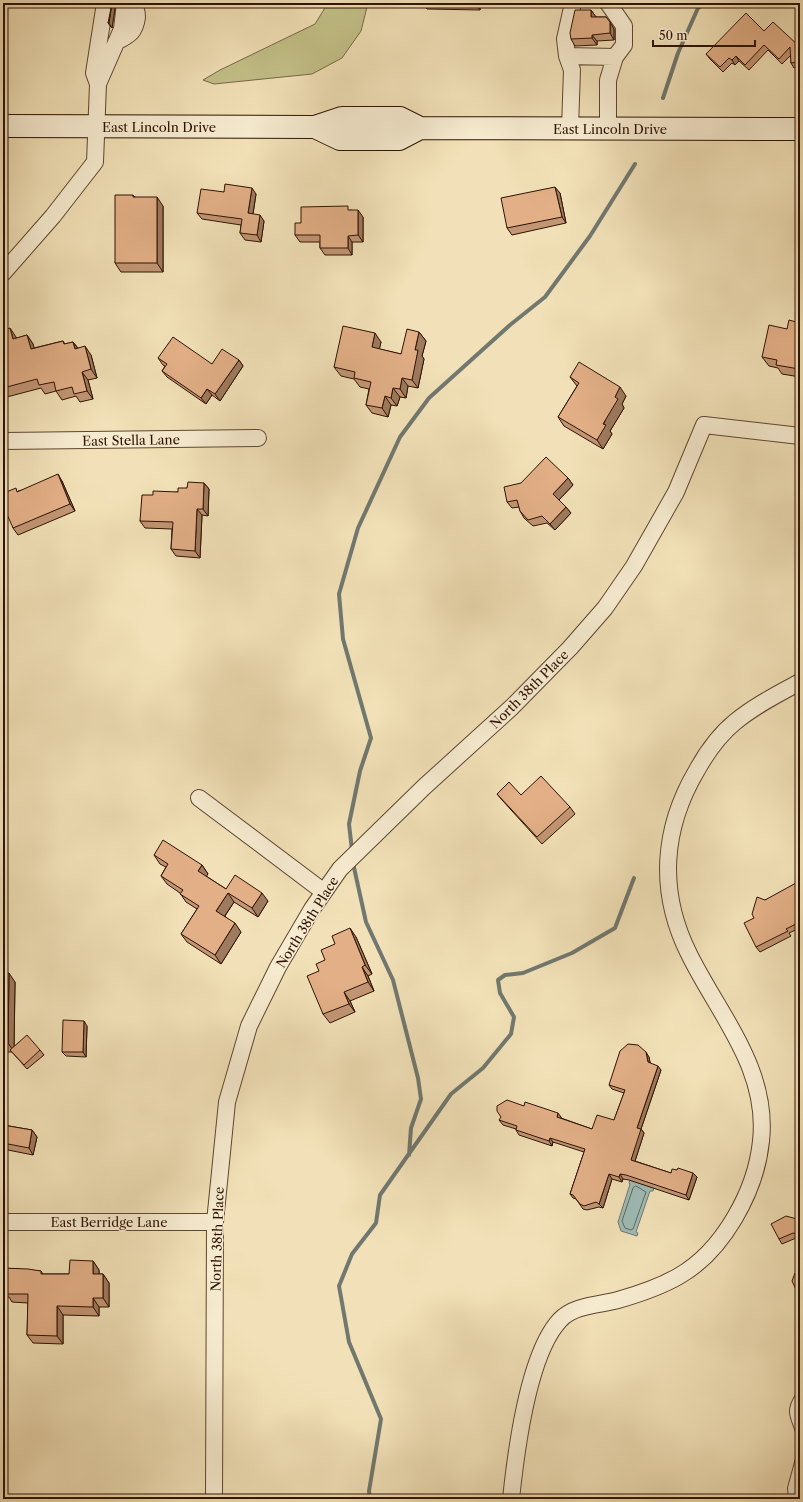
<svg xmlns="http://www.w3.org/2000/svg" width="803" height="1502" font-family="'Libre Caslon Text',serif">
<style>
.green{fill:#c3c089;stroke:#786946}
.water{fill:#9dbcb7;stroke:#71786f}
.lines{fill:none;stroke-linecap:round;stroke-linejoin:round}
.shore{stroke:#66675c;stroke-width:1}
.stream{stroke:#71786f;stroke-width:4}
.lane-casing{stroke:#5f4630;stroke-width:10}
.street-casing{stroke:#5f4630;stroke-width:18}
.secondary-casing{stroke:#2e1202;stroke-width:24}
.lane{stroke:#f7ecd1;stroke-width:8}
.street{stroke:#f7ecd1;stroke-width:16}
.secondary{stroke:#f7ecd1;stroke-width:22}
.wall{fill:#c29674;stroke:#2e1202}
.shaded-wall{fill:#9e7a5e;stroke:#2e1202}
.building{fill:#e2af87;stroke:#2e1202}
.labels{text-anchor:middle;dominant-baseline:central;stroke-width:3;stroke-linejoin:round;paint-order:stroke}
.street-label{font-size:13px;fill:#2e1202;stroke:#f7ecd1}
</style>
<rect width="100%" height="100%" fill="#f2e1b8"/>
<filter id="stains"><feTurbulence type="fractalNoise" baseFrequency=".005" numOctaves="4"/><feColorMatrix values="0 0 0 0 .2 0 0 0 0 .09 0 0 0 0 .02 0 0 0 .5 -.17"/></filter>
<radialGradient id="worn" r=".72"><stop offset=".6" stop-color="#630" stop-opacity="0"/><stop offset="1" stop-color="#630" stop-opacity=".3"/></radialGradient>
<path class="green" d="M328,3H368L361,31L342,58L312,74L214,84L203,80L220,70L315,24Z"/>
<path class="water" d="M630,1180L654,1188L653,1191H650L636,1232L638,1233L637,1236L621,1231L618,1222L630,1184L629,1183Z"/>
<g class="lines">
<path class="shore" d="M636,1186L646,1192L633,1229L631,1230L625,1228L622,1221L633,1188Z"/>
<path class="stream" d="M663,98L678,53L698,8L705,3
M352,850L349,824L360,771L371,738L343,639L339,594L358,528L400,437L429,398L510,325L545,297L590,236L635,164
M353,863L366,922L393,980L418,1078L421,1099L411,1128L409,1155
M370,1499L369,1491L381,1419L349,1342L339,1286L352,1254L376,1223L380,1195L451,1094L483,1068L511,1034L514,1017L500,993L498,980L505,975L523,973L572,953L615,928L634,878"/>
<g class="lane-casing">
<path id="lane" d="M800,1396C790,1411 794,1415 800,1431
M793,1499L792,1488L800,1459"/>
</g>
<g class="street-casing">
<path id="street" d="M608,3L624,26V45L615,57L608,80V128
M116,42C129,35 135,33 137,17C137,12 136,7 131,3
M567,56L615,57
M98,84L122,29L125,3
M570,128L572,70L567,56L565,39L573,3
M3,273L53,216L95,162L98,84L94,73L105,3
M3,441L258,438
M199,798L324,892
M3,1222H215
M214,1499L215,1222L227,1102L249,1026L278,967L312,909L340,869L424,787L512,707L570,648L605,608L634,566L676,492L704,425L800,436
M511,1499C516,1451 528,1354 560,1320C574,1305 599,1305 618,1300C639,1294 660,1287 679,1276C723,1251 756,1191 761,1141C769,1069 719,1015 689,954C658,892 662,829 697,770C707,752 719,735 735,722C754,706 778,694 800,682"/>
</g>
<g class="secondary-casing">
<path id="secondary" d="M3,126L315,127L342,118H400L420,128L800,129
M315,127L340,139H399L420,128"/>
</g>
<use href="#lane" class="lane"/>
<use href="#street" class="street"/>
<use href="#secondary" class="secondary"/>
</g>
<path class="wall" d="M480,3V10L427,9L424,5Z
M115,8L112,28L111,27L108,23Z
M591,10L596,17H606L614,29V40L597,41V45L575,46L571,39Z
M764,31L800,47V67L794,68L791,63V55L782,64L768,50L749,70L739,61L735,65L732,63L723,72L710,59L706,54Z
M224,192L256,194L253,214L264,221L261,242L245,240L240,233L241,225L202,219L197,213Z
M560,193L566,223L512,235L507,228Z
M133,195L135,197L163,206V272H121L115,263Z
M351,210L363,217V242H352V255H325L320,248V242H300L295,235L301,223Z
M800,323V377L782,374L778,368L769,366L762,357L787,329Z
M419,332L426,341L422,356L424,359L418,388L408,386L406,398L400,397L397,406L391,405L388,417L372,413L366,405L369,389L360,387L354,379L341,376L334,367L381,342L379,349L401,354Z
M27,335L33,344L34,348L63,341L65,344L73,342L78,348L91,355L97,378L88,380L93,399L80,402L76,396L62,400L56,391L45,394L41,388L3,398V368H4L16,337L17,338Z
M158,358L212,364L239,360L243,366L220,401L212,395L206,404L167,377L162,371L165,366L163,365Z
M570,377L626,396L622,404L624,408L610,431L612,434L603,449L564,426L558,417L577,386Z
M568,478L573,485L559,500L571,513L555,530L547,523L533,526L524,518L520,511L519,507L512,508L507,502Z
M62,481L75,511L18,535L13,528L18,491Z
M204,483L209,489L208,516L202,515L200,558L176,556L171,549L172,529L145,528L140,521L153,495L178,492L187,488Z
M497,794L521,795L570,807L575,814L542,844L502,800Z
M154,855L202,865L208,874L206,876L226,889L268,901L258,917L234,902L225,916L241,932L221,964L187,942L181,934L197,909L186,902L180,893L167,884L161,876L166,867L160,864Z
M799,887L800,889V928L789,933L791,936L760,952L756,947L765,900Z
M356,937L372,974L368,976L374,991L350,1001L355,1012L330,1023L323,1014L319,971L325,960Z
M3,973L15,982L14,1046L40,1050L44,1055L27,1069L12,1052H3Z
M87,1026L86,1057L66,1056L62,1052Z
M649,1057L650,1063L661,1070L641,1129L644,1133L635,1161L671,1173L677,1170L693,1173L697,1177L689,1200L629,1180L623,1179L622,1182L612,1179L603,1208L599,1207L587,1210L583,1209L576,1199L573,1198L570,1194L584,1152L553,1142L552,1146L519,1135L516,1130V1129L503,1125L499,1120L561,1117V1118L592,1129L614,1120L624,1093L612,1089L609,1085Z
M800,1122V1136L796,1132Z
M3,1125L32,1130L37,1137L33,1155L3,1149Z
M800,1217V1239L796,1238L782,1244L779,1239L797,1219Z
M93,1261L99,1270V1274H103L109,1283V1307H99V1316L63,1315V1344L33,1343L27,1335L28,1303L12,1302L9,1297H3V1268L41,1271L43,1274H69Z"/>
<path class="shaded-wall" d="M112,3L115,8L112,28L109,23Z
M477,3H480V10L477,6Z
M591,10L596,17V24L591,17Z
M610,22L614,29V40L610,33Z
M592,35L597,41V45L592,38Z
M736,56L739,61L735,65L732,60Z
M555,187L560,193L566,223L562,217Z
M252,188L256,194L252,220L248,213Z
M157,197L163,206V272L157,263Z
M358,210L363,217V242L358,235Z
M260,215L264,221L261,242L257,235Z
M348,236L352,242V255L348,248Z
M10,328L16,337L19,347L13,339Z
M419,332L426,341L422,356L424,359L418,388L412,380L415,350Z
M375,333L381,342L378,356L372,347Z
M27,335L33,344L37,358L31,349Z
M73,342L79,350L75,349Z
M85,346L91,355L97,378L91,369Z
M239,360L243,366L220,401L215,394Z
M82,372L88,380L93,399L87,391Z
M402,378L408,386L406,398L400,389Z
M620,387L626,396L622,404L624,408L610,431L612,434L603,449L597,440L615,397Z
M393,388L400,397L397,406L391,398Z
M207,389L212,395L206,404L201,398Z
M385,396L391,405L388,417L382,408Z
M58,474L62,481L75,511L70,504Z
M568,478L573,485L558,501L553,494Z
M204,483L209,489L208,516L203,509Z
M566,507L571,513L555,530L550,524Z
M197,509L202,515L200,558L195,551Z
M202,865L208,874L204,880L198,871Z
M228,893L234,902L222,920L216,911Z
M262,893L268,901L258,917L252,908Z
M235,923L241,932L221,964L215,955Z
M350,928L356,937L372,974L365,965Z
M362,967L368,976L374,991L368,982Z
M9,973L15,982L14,1052L8,1043Z
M344,992L350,1001L355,1012L349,1004Z
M84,1021L87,1026L86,1057L83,1052Z
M646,1052L649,1057L651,1067L648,1062Z
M658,1066L661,1070L641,1129L644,1133L634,1164L631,1160L637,1128Z
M558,1113L561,1117L560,1122L557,1117Z
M32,1130L37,1137L33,1155L29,1148Z
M550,1138L553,1142L552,1146L549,1141Z
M693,1173L697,1177L689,1200L686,1195Z
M609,1174L612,1179L603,1208L599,1204Z
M620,1174L623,1179L622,1182L619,1177Z
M93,1261L99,1270V1283L93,1274Z
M103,1274L109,1283V1307L103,1298Z
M93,1298L99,1307V1316L93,1307Z
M57,1306L63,1315V1344L57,1336Z"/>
<path class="building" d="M112,3L109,23H108Z
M424,3H477V6L424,5Z
M575,10H591V17H606L610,22V33L592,35V38L571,39L570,33Z
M746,13L764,31L773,22L800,47V62L791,63L790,47L779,59L764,45L745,65L736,56L732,60L729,58L720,67L706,54Z
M225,184L252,188L248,213L260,215L257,235L240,233L242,219L197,213L201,189L224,192Z
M555,187L562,217L507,228L501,198Z
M115,195H133V197H157V263H115Z
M348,206V210H358V235L348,236V248H320V235H295V223H301V207Z
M789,320L800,323V368H799V369L776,365L777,360L762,357L769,325L787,329Z
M343,326L375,333L372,347L401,354L407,329L419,332L415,350H418L412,380L402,378L400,389L393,388L391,398L385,396L382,408L366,405L371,382L354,378L355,372L334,367Z
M10,328L13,339L27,335L31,349L63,341L64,344L73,342L75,349L85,346L91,369L82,372L87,391L74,394L72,387L56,391L54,382L39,385L37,379L3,388V368H4L3,362V330Z
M173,337L212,364L222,349L239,360L215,394L207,389L201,398L162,371L167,364L158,358Z
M579,362L620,387L615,397L618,399L603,424L606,425L597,440L558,417L579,383L570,377Z
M546,457L568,478L553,494L566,507L550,524L542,516L528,520L520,511L517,500L507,502L504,487L521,483Z
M58,474L70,504L13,528L3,505V501L7,499L4,493L16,488L17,492Z
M188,482L204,483L203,509H197L195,551L171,549L173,522L140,521L142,495H153V491L178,492V488H187Z
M541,776L570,807L537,837L497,794L509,782L521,795Z
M163,840L202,865L198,871L226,889L235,875L262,893L252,908L228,893L216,911L235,923L215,955L181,934L199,906L180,894L183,890L161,876L168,864L154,855Z
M796,883L800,890V922L786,929L788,931L756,947L744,923L754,918L752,914L757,897L765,900Z
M350,928L365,965L362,967L368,982L344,992L349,1004L323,1014L307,976L319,971L316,964L325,960L321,950L335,944L332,936Z
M3,973H9L8,1043H3Z
M800,1014V1020L798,1015Z
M63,1020L84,1021L83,1052H62Z
M27,1035L40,1050L24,1065L10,1050Z
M628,1044L638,1045L646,1052L648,1062L658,1066L637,1128L641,1129L631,1160L671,1173L672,1169L677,1170L678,1168L693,1173L686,1195L626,1175L620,1174L619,1177L609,1174L599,1204L596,1202L584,1206L580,1204L573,1195L570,1194L585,1149L550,1138L549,1141L516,1130L517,1126L499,1120L501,1117L497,1111V1106L507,1100L524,1106L525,1102L558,1113L557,1117L592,1129L597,1115L614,1120L625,1090L609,1085L620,1051Z
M800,1122V1133L796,1132Z
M3,1125L32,1130L29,1148L3,1143Z
M786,1216L797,1219L798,1216L800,1217V1235L793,1233L779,1239L771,1224Z
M70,1260L93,1261V1274H103V1298H93V1307L57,1306V1336L27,1335L28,1294H6V1289H3V1268L28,1269L41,1271V1274H69Z
M800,1271V1298L792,1281L795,1273Z"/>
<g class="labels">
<g class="street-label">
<text x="159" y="127">East Lincoln Drive</text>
<text x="610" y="129">East Lincoln Drive</text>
<text transform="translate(131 440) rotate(-1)">East Stella Lane</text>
<text transform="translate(529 689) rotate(-45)">North 38th Place</text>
<text transform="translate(307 922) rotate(-58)">North 38th Place</text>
<text x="109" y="1222">East Berridge Lane</text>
<text transform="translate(217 1239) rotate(-88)">North 38th Place</text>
</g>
</g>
<rect width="803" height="1502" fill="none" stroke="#f2e1b8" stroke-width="16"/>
<rect x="4" y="4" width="795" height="1494" fill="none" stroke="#2e1202" stroke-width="2"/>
<rect x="8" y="8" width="787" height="1486" fill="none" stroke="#2e1202"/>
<path d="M653 40v6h102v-6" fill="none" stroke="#2e1202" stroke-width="2"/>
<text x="659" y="40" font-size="12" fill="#2e1202" stroke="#f7ecd1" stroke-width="3" paint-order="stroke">50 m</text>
<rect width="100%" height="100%" filter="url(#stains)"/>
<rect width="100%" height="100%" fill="url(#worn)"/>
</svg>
